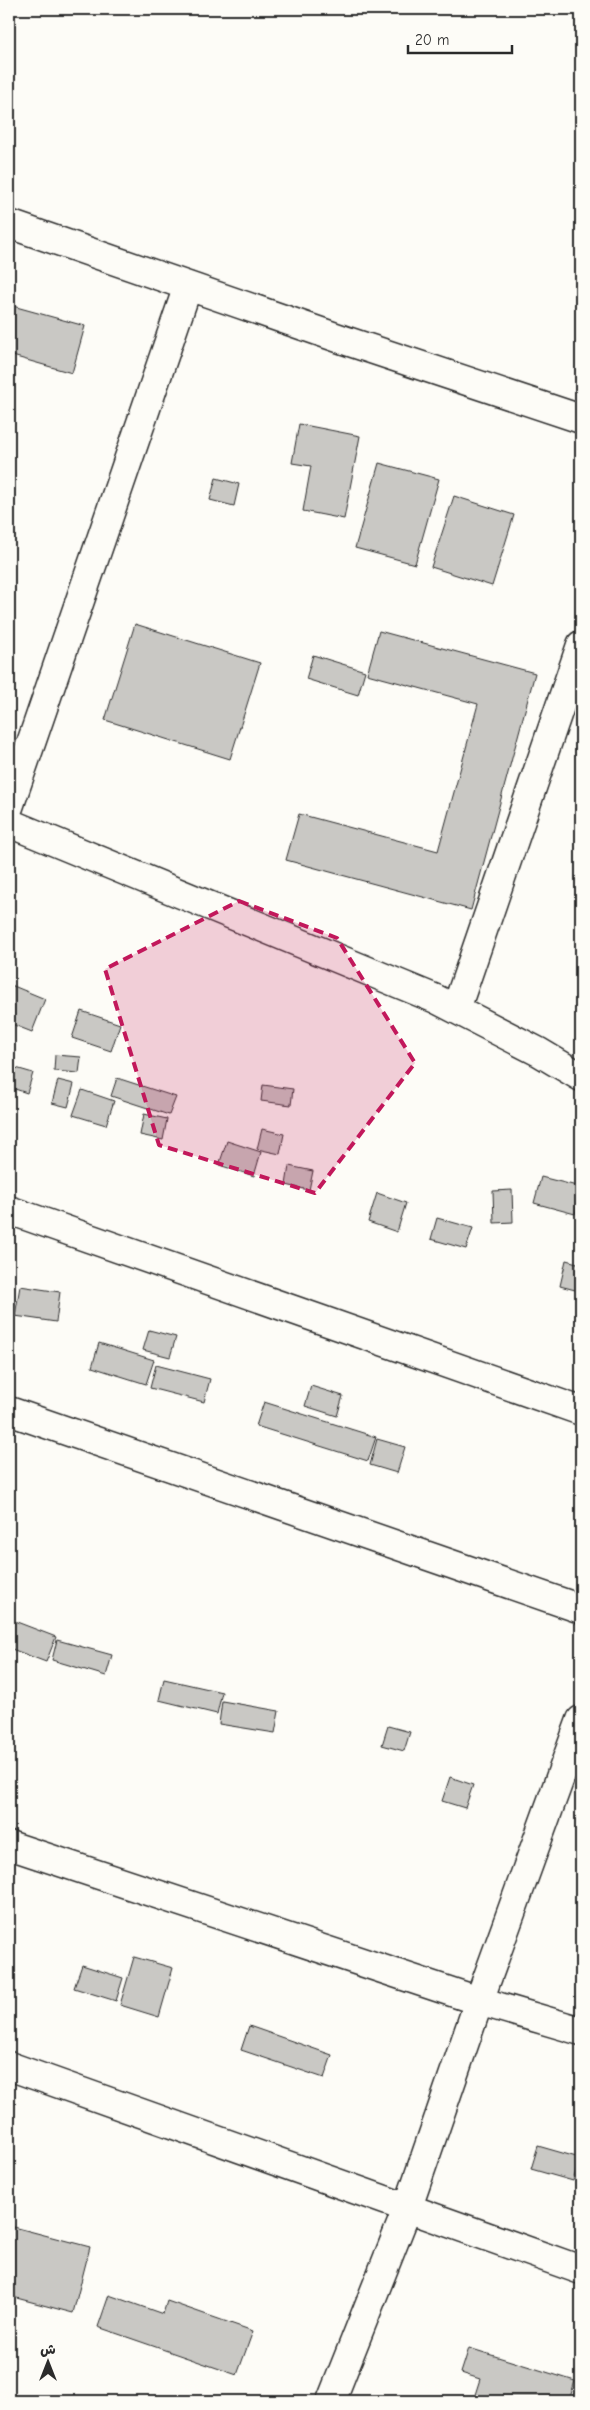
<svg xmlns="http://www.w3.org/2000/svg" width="590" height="2410" font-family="'Comic Neue','Playpen Sans Arabic',sans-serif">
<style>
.building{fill:#c9c8c4;stroke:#2b2b2b}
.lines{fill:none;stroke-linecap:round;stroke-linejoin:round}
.minor-casing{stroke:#2b2b2b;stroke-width:31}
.minor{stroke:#fdfcf7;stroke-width:28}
.marked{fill:#c2185b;fill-opacity:0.2;stroke:#c2185b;stroke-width:4;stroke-dasharray:10 6;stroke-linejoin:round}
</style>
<rect width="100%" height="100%" fill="#fdfcf7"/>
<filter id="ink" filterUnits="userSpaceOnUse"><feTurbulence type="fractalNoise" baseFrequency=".02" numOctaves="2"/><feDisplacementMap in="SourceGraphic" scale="10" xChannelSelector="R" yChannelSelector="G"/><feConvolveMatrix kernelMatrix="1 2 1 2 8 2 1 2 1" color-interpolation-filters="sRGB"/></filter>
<g filter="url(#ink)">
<path class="building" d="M9,305L85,326L72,373L9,355Z
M299,424L360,436L344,519L303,511L311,466L292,463Z
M379,463L439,479L415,564L355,548Z
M216,478L239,484L234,506L210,500Z
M454,496L514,515L492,586L431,567Z
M135,624L260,663L230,759L105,720Z
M379,631L535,673L471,910L286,860L299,814L438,851L478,704L367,674Z
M313,655L365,671L358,695L306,679Z
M11,985L45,999L32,1032L9,1023Z
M81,1011L120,1024L111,1051L72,1038Z
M55,1055L81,1057L79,1073L54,1071Z
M9,1066L33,1073L27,1093L9,1087Z
M117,1078L176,1097L169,1115L111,1096Z
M58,1080L74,1084L68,1107L52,1103Z
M263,1085L293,1089L291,1105L261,1101Z
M82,1090L114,1101L106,1125L73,1115Z
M144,1114L167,1119L163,1140L140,1135Z
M262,1129L284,1134L280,1154L257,1149Z
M227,1141L261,1152L254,1176L219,1165Z
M289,1166L313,1171L309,1190L286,1185Z
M541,1177L581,1187L575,1214L534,1203Z
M512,1190L513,1222L494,1223L493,1191Z
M377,1193L406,1203L397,1232L368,1222Z
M437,1218L473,1228L466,1249L431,1239Z
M566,1260L581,1264L579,1291L560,1286Z
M20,1286L60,1292L56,1322L15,1316Z
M149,1330L176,1337L170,1357L143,1350Z
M99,1343L154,1360L146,1384L92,1367Z
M156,1365L210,1379L204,1402L150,1388Z
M311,1386L343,1396L337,1416L305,1406Z
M264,1402L376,1437L368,1461L256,1426Z
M377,1439L405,1447L397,1473L370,1465Z
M9,1619L56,1637L46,1662L9,1648Z
M57,1640L112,1655L106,1676L52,1660Z
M164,1679L222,1692L217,1714L159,1700Z
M222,1701L279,1711L275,1733L219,1724Z
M388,1726L410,1732L404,1751L382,1745Z
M450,1777L473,1785L465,1808L442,1801Z
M134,1957L173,1968L159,2017L120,2005Z
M82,1965L123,1978L116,2001L74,1988Z
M249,2026L332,2055L324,2078L241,2050Z
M538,2146L580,2158L573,2181L531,2169Z
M10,2226L90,2247L73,2313L9,2296Z
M109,2295L163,2314L167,2301L253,2331L237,2375L98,2327Z
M469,2348L575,2381L569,2401H473L480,2379L461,2373Z"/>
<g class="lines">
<g class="minor-casing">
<path id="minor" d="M9,224L344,340L581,419
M9,807L188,286
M9,823L436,999L539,1052L581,1077
M456,1009L581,645
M9,1210L581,1411
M9,1411L581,1609
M9,1845L479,2001L581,2031
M9,2066L581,2270
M331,2401L408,2207L479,2001L581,1720"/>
</g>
<use href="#minor" class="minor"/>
</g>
</g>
<path class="marked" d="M239,901L337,938L415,1063L315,1193L159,1145L105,969Z"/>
<rect width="590" height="2410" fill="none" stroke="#fdfcf7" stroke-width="30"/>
<rect x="15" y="15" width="560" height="2380" fill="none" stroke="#2b2b2b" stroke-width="2" filter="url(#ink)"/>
<g transform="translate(48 2362)" stroke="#fdfcf7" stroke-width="4" paint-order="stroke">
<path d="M0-4L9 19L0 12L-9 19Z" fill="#2b2b2b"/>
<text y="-8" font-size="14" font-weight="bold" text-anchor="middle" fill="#2b2b2b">ش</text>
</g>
<path d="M408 45v8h104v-8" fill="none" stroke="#2b2b2b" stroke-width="2.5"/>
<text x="415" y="45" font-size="15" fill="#2b2b2b" stroke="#fdfcf7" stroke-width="4" paint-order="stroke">20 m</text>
</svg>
